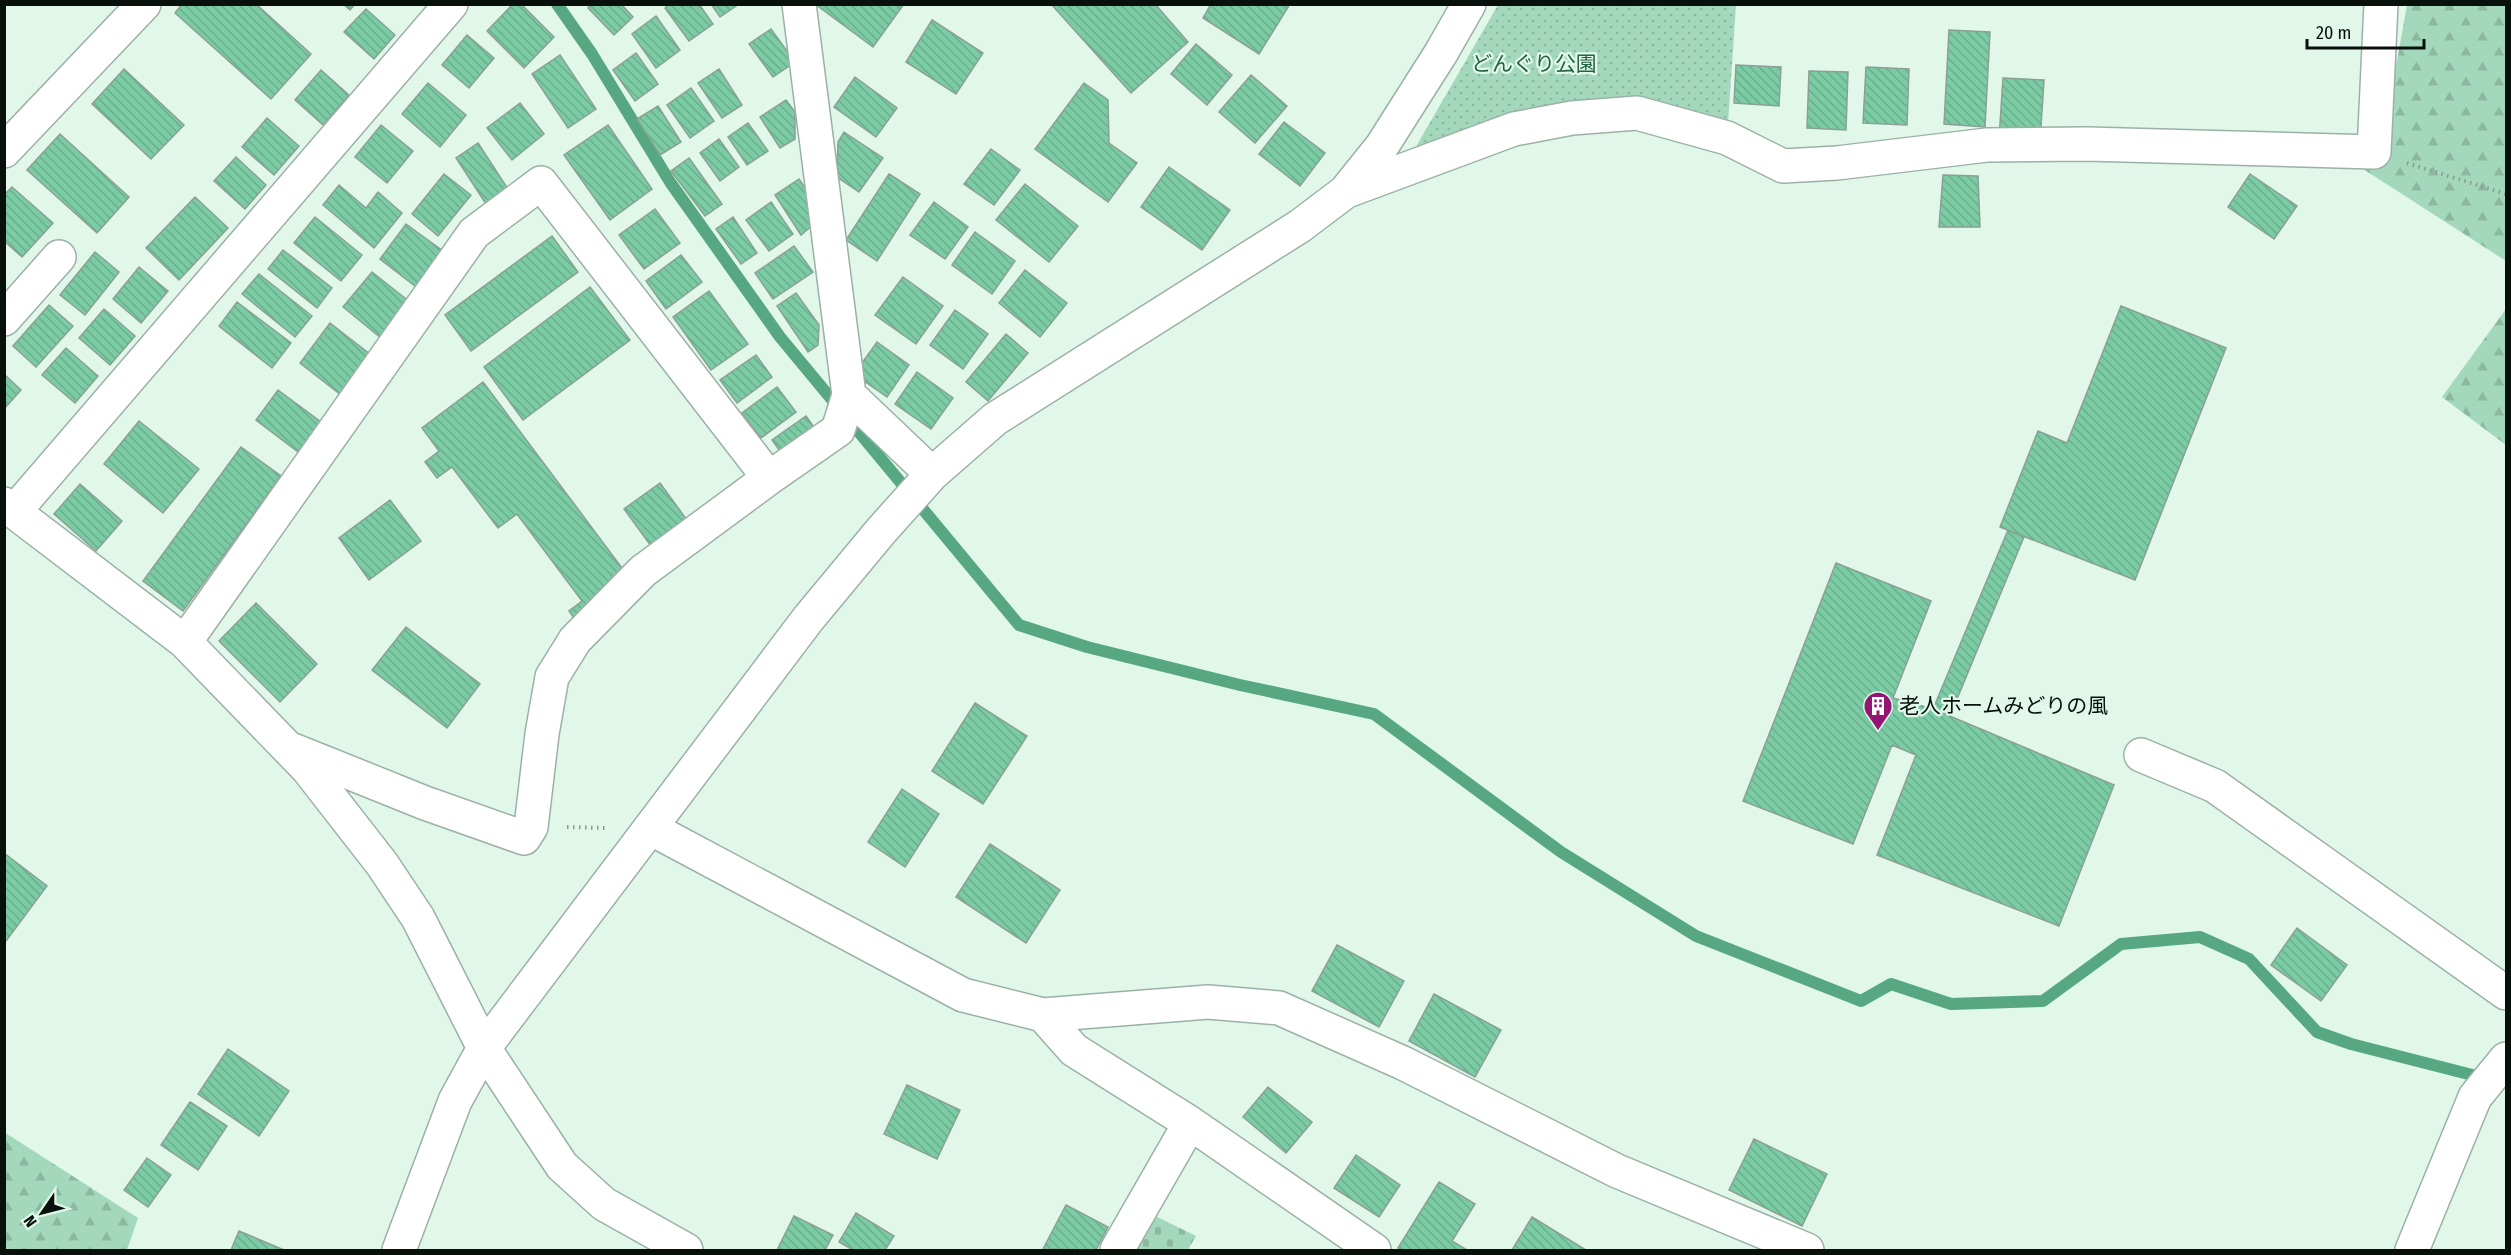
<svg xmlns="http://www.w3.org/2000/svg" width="2511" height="1255" font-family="'Fira Sans Condensed','Noto Sans JP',sans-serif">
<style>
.forest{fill:url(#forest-firs)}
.cemetery{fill:url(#cemetery-stones)}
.park{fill:url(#park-dots)}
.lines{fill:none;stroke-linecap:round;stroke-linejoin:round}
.stream{stroke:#56a782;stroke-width:12}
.building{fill:url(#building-back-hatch);stroke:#8ba095;stroke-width:1.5}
.minor-casing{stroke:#9cb1a6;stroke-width:36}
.path{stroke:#8a9b92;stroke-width:4;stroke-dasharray:1.5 4.5;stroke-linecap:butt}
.minor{stroke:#fff;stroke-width:33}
.labels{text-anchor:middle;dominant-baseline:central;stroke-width:4.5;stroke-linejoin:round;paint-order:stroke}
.park-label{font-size:21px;fill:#246147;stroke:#e0f7ea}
.poi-label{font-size:21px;fill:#08100c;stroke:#e0f7ea;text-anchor:start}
</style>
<defs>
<pattern id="forest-firs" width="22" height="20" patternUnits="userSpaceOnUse" patternTransform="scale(1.5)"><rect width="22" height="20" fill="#a4d8bd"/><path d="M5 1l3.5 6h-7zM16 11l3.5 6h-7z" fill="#8cb8a1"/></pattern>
<pattern id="cemetery-stones" width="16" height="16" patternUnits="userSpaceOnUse" patternTransform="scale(1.5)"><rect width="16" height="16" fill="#a4d8bd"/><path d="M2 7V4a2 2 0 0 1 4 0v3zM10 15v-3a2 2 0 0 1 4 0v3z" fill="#8cb8a1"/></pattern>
<pattern id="park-dots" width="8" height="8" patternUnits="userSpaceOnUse" patternTransform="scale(1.5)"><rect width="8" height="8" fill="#a4d8bd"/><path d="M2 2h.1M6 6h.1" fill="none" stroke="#8cb8a1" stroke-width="1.8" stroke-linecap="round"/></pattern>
<pattern id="building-back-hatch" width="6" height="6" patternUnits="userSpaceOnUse" patternTransform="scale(1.5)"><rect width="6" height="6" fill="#7bcca5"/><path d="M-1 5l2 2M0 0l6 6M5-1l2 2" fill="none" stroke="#69ae8d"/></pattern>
</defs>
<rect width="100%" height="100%" fill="#e0f7ea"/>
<path class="forest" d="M2407,5H2506V261L2360,167L2397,61Z
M2506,309V445L2442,397Z
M4,1132L138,1218L127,1250H5Z"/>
<path class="cemetery" d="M1149,1213L1196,1236L1188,1250H1127Z"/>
<path class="park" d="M1498,5H1736L1727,138L1637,113L1414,150Z"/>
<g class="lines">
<path class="stream" d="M557,4L592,54L670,182L780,337L1019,625L1087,647L1240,685L1374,714L1561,852L1696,936L1861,1001L1891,984L1951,1004L2043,1001L2121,944L2200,937L2249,959L2317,1032L2351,1044L2488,1079"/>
</g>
<path class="building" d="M182,4H256L311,54L271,99L175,13Z
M343,4H355L350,10Z
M513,4H521L554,37L524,68L487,31Z
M591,4H621L633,17L614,35L588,8Z
M669,4H699L713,24L689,41L665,8Z
M711,4H739L720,17Z
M815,4H904L873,47Z
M1051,4H1155L1188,42L1131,93Z
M1211,4H1290L1259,54L1203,18Z
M366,9L395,35L374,59L344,32Z
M656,16L680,50L656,68L632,34Z
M932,20L983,53L956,94L906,62Z
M771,29L795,62L773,77L749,44Z
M1949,30L1990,32L1985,127L1944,124Z
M467,35L494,58L469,88L442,65Z
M1196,44L1232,75L1207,105L1171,74Z
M636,53L658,84L635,101L613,70Z
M560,55L596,109L568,128L532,74Z
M1736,65L1781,67L1779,106L1734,103Z
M1866,67L1909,69L1907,125L1863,123Z
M124,69L184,125L151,159L92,104Z
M719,69L742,105L722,118L698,83Z
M321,70L349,95L323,125L295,100Z
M1809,71L1848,72L1846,130L1807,128Z
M1251,75L1287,106L1255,143L1219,112Z
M855,77L897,108L876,137L834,107Z
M2003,78L2044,80L2040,142L1999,139Z
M428,83L466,115L440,147L402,114Z
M1084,83L1108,100L1109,143L1137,163L1108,202L1035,149Z
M691,88L714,121L690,138L667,105Z
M786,100L795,112V139L780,148L760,117Z
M520,103L544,134L512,160L487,128Z
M658,106L681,142L660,155L637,119Z
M267,118L299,146L274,175L242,147Z
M1284,122L1325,153L1300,186L1259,154Z
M748,123L768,151L747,165L728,137Z
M381,125L413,151L387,183L355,157Z
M608,125L652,189L610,220L564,155Z
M844,132L883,158L859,192L837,177L838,142Z
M60,134L129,197L97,233L27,170Z
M719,139L739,167L720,181L700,153Z
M478,143L508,189L486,204L456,158Z
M991,149L1020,170L994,205L964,184Z
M236,157L266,185L245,209L214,181Z
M689,158L722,204L705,216L671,171Z
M1169,167L1230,210L1202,250L1141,207Z
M444,174L471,195L438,236L412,214Z
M889,174L920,194L877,261L846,240Z
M2250,174L2297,206L2274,239L2228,207Z
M1943,175L1978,176L1980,227H1939Z
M799,179L812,198L815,223L801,235L775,195Z
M1025,184L1078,226L1049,262L996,220Z
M339,185L366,208L378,192L402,213L374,248L323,205Z
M12,187L53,223L22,257L4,241V195Z
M195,197L228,228L179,280L146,248Z
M771,202L793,234L769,251L746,220Z
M934,202L968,227L945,259L910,235Z
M655,209L680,243L644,269L619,235Z
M315,217L362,255L341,281L294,243Z
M733,217L757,253L741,264L716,229Z
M406,224L447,254L420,290L380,259Z
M975,232L1015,261L992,294L952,265Z
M552,236L578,272L471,351L445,315Z
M794,246L813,272L773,299L755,273Z
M283,250L332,288L317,308L268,269Z
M95,252L119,272L85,315L60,295Z
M681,255L702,282L666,309L646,281Z
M139,267L168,291L141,323L113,299Z
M1025,270L1067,303L1040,337L999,303Z
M372,272L410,302L381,338L343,307Z
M259,274L312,316L295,337L242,294Z
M903,277L943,306L916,344L875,315Z
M590,287L630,340L523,420L484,367Z
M709,291L748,344L711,370L673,317Z
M796,293L819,325L818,345L808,352L777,306Z
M237,302L291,343L272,368L219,326Z
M49,305L73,326L36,367L13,346Z
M2121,306L2226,348L2135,580L2000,527L2038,431L2067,443Z
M104,309L135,336L110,365L79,338Z
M955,310L988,334L963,369L930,345Z
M330,323L371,355L341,395L300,363Z
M1006,334L1028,353L988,401L966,382Z
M877,342L909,365L887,397L854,374Z
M66,348L98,376L75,403L42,375Z
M756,355L772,377L737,403L720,380Z
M917,372L953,398L931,429L895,404Z
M4,374L21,390L4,409Z
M483,382L631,580L576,621L569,611L582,601L517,514L498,528L452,467L437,478L425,462L439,451L422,428Z
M777,387L796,412L761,438L742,413Z
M278,390L321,422L298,452L256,420Z
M806,416L821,437L787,461L772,440Z
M139,421L199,469L163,513L104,464Z
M241,447L281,476L183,611L143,581Z
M660,483L695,531L659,557L624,509Z
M80,484L122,521L96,551L54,514Z
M390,500L421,541L369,580L339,538Z
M2008,530L2024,537L1950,716L1933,709Z
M1836,563L1931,601L1893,698L1933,709L2114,785L2059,926L1877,855L1916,755L1892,745L1853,844L1743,801Z
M256,603L317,664L280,702L219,641Z
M406,627L480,684L447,728L372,670Z
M975,703L1027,736L983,804L932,771Z
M902,789L939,814L905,867L868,842Z
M990,844L1060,890L1026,943L956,897Z
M4,853L47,886L6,941L4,940Z
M2297,928L2347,965L2321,1001L2271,965Z
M1337,945L1404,981L1379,1027L1312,991Z
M1434,994L1501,1030L1475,1077L1409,1041Z
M228,1049L289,1091L259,1136L198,1094Z
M907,1085L960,1110L937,1159L884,1134Z
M1268,1087L1312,1122L1286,1153L1243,1117Z
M190,1102L227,1126L198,1170L161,1145Z
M1754,1139L1827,1174L1802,1226L1729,1190Z
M1356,1155L1400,1185L1379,1217L1334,1188Z
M147,1158L171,1175L148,1207L124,1190Z
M1439,1182L1475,1204L1452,1241L1467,1250H1403L1398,1248Z
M1066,1205L1108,1227L1096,1250L1043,1249Z
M856,1213L894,1236L885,1250H853L839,1242Z
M794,1216L833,1235L825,1250H777Z
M1532,1217L1586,1250H1512Z
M239,1231L284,1250H231Z"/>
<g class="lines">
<g class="minor-casing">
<path id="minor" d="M799,4L849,395L932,474
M4,151L144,4
M1347,191L1514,129L1572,118L1637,113L1727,138L1783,166L1837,163L1987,145L2087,144L2374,152L2381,4
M4,319L59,257
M4,504L185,642L308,769L382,864L418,918L484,1048L808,619L881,531L932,474L995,419L1300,226L1345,192L1382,146L1441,53L1469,4
M14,512L451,4
M185,642L474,233L541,183L769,478L838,430L849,395
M293,750L425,803L524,838L531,827L542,734L552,677L575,640L643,571L769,478
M2141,755L2215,786L2506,993
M650,828L963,995L1043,1015L1208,1002L1279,1008L1403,1063L1617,1171L1807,1250
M1043,1015L1074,1050L1190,1123L1117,1250
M1190,1123L1374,1250
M399,1250L455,1101L484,1048L562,1166L604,1204L686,1250
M2412,1250L2475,1097L2506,1059"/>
</g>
<path class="path" d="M2407,163L2506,194
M567,827L605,828"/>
<use href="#minor" class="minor"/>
</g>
<defs>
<g id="building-pin" transform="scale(1.5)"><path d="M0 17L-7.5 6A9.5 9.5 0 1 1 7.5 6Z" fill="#931772" stroke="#e0f7ea"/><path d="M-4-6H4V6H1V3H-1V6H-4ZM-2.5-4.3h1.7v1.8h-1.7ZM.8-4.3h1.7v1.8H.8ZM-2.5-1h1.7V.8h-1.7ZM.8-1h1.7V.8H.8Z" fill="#fff"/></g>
</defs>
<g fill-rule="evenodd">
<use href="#building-pin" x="1878" y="706"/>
</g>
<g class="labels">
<g class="park-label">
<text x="1534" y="64">どんぐり公園</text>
</g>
<g class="poi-label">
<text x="1899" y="706">老人ホームみどりの風</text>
</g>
</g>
<rect width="2511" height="1255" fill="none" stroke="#08100c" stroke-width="12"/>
<g transform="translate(42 1213) rotate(235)" stroke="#e0f7ea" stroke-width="4.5" paint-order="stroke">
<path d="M0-4.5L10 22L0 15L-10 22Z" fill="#08100c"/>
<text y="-9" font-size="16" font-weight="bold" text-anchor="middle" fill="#08100c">N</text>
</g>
<path d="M2307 39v9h117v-9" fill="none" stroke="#08100c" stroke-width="3"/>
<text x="2316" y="39" font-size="18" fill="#08100c" stroke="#e0f7ea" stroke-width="4.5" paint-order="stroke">20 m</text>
</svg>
